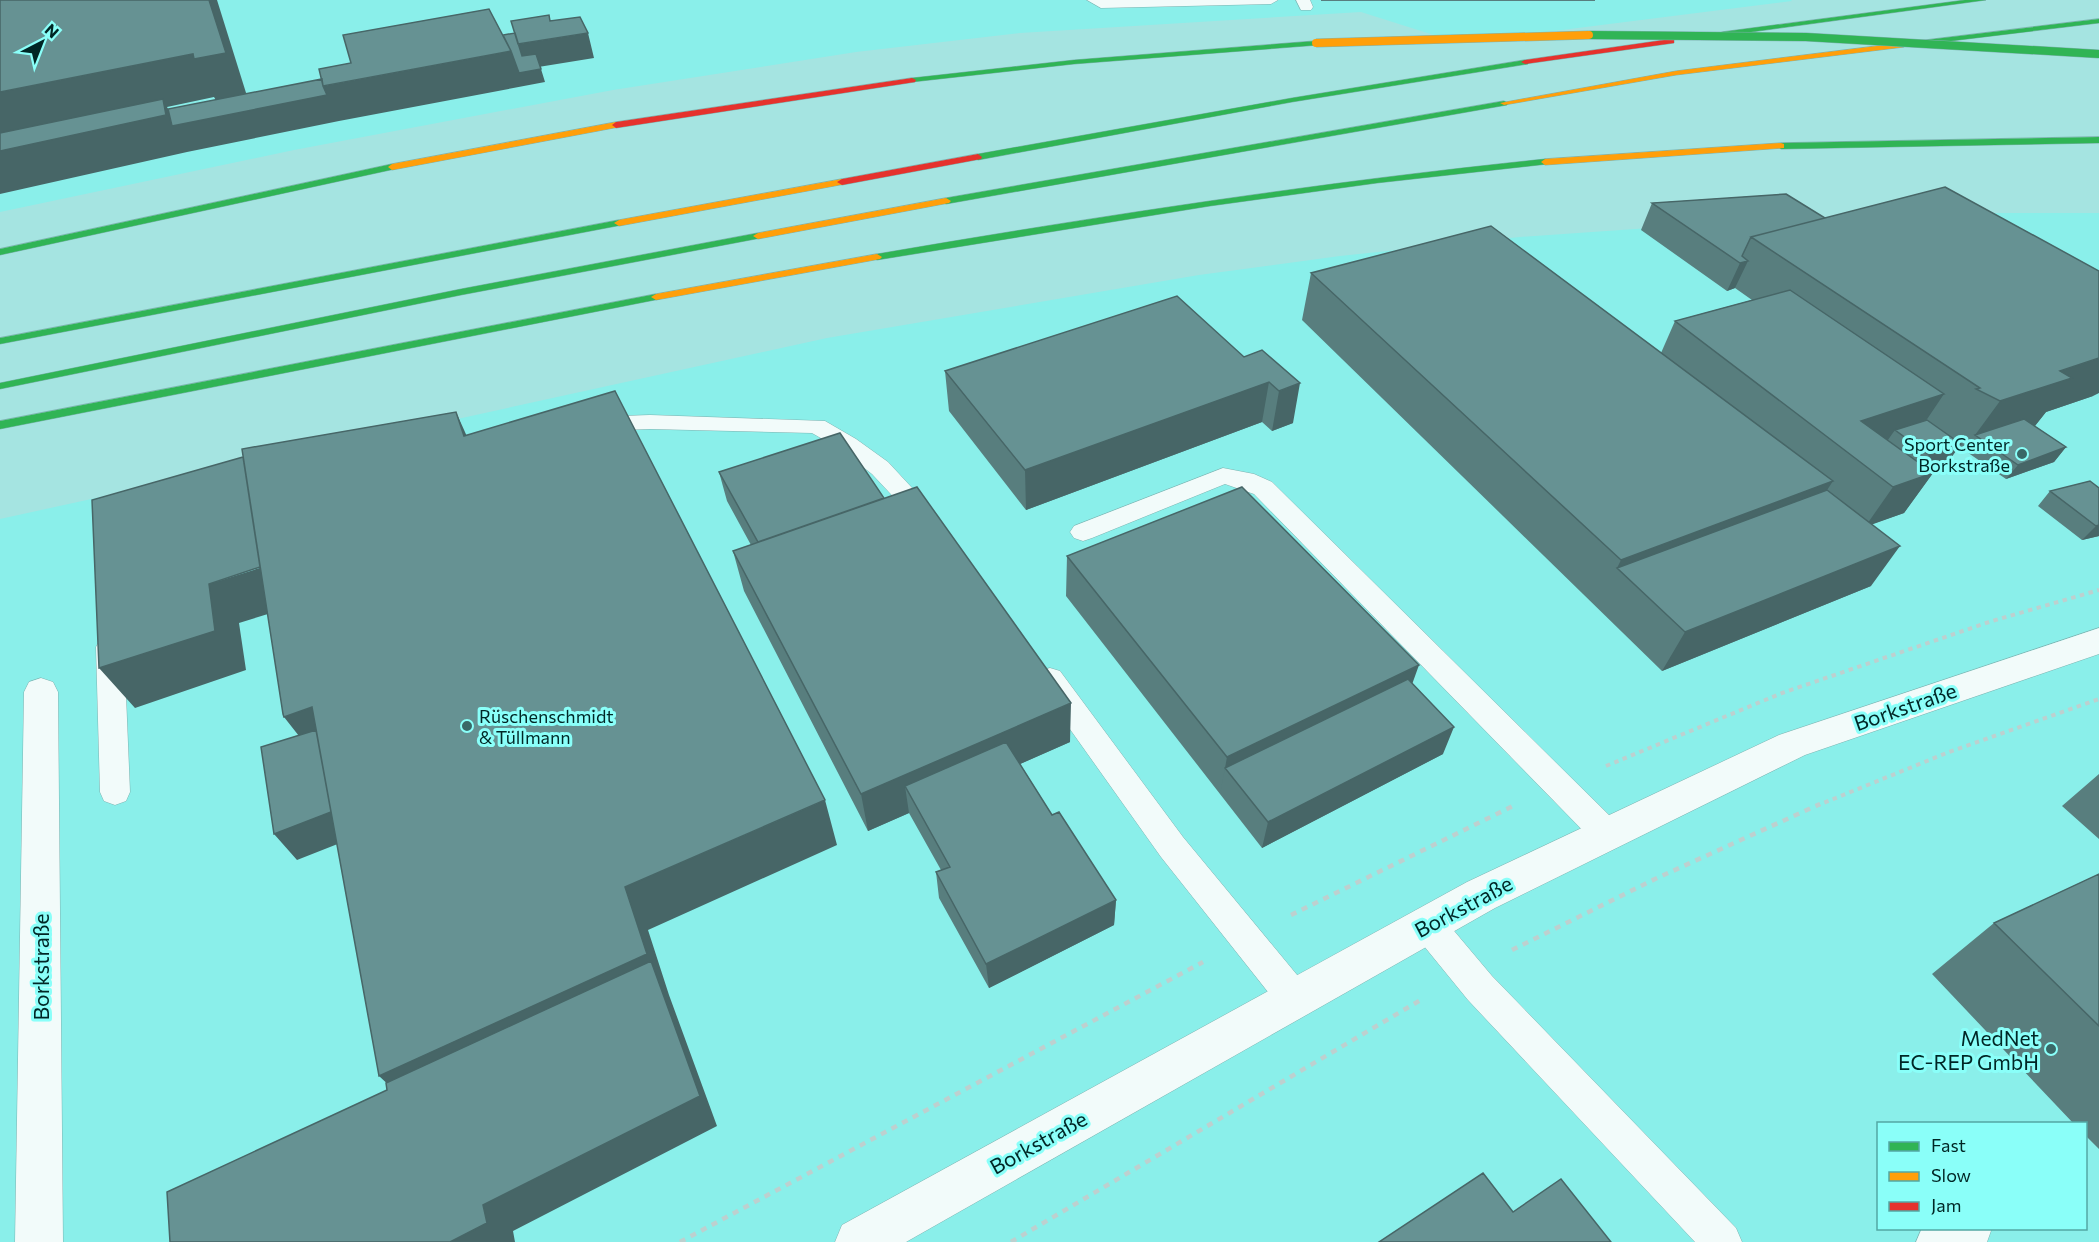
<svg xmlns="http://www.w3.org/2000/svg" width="2099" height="1242" font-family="Commissioner,sans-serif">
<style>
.built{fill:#8aefea;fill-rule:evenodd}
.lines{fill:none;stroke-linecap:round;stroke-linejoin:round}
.lane-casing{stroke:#7eb3b1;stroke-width:1}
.street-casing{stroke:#7eb3b1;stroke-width:1}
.fast-casing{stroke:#7eb3b1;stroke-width:1}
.slow-casing{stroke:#7eb3b1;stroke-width:1}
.jam-casing{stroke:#7eb3b1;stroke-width:1}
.path-far1{stroke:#bdd0cf;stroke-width:4;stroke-dasharray:4.5 4.5;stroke-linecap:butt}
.path{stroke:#bdd0cf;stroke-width:4.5;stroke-dasharray:6 6;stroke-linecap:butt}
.lane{fill:#f2fbfa;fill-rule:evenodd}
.street{fill:#f2fbfa;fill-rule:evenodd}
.fast{fill:#30b455;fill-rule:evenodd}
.slow{fill:#ff9f0a;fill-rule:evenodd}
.jam{fill:#e5322d;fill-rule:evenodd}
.fast-bridge-casing{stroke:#7eb3b1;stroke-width:9;stroke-linecap:butt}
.slow-bridge-casing{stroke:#7eb3b1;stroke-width:9;stroke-linecap:butt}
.fast-bridge{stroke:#30b455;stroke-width:8}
.slow-bridge{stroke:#ff9f0a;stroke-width:8}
.wall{fill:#587e7e}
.shaded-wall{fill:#476667}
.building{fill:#669293;stroke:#476667;stroke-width:1.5}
.poi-dot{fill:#3a6867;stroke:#8afff9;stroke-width:2}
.labels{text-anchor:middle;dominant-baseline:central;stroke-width:6;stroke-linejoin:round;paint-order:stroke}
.poi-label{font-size:18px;fill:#002625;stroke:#8afff9;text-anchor:end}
.near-street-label{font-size:21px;fill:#002625;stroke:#8afff9}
.near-poi-label{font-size:21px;fill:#002625;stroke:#8afff9;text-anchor:end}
</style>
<rect width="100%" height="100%" fill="#a5e4e1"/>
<path class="built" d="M0,0H1791L1792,1L1459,43L1361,12L1020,33L856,52L613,90L294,150L0,212Z
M1916,213H2099V1242H0V519L827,338L1199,275L1340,256L1520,237L1779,219ZM1878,1124H2086V1228H1878Z"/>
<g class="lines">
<g class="lane-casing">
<path id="lane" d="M1087,0H1278L1271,4L1101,8Z
M1296,0H1310L1313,7L1311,10H1301Z
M650,415L825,421L856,439L888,462L939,517L936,523L927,526L918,523L872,474L840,449L812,433L650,429L595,431L587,429L584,424L587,419L595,417Z
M1223,468L1254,474L1272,482L1618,824L1623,834L1618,844L1607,848L1596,844L1254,494L1225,484L1092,538L1083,541L1074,538L1070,532L1074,526Z
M110,637L120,640L124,647L130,792L126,801L115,805L104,801L100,792L96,647L100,640Z
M1050,668L1060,671L1183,837L1307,987L1312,999L1307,1011L1295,1016L1283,1011L1161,857L1040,687L1036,679L1040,671Z
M1427,909L1439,913L1492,976L1736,1228L1742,1242H1695L1468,1000L1415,935L1410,924L1415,913Z
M1922,1228H1992L1987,1242H1916Z"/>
</g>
<g class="street-casing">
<path id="street" d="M2099,628V654L1805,755L1495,908L906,1242H835L842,1225L1467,882L1779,735Z
M41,678L53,682L58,692L63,1242H15L24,692L29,682Z"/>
</g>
<g class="fast-casing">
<path id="fast" d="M1965,0H1986L1722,36L1718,34L1722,32Z
M2099,19V23L1901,47L1897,45L1901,43Z
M1316,41L1320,43L1319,45L1074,64L912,82L908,80L912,78L1074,60Z
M1525,60L1529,62L1528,64L1292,102L978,160L974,157L978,154L1292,98Z
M1504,101L1508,103L1507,105L946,204L941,201L946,198Z
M2099,137V143L1781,149L1777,146L1781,143Z
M1545,159L1548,160V164L1377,183L1210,206L877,260L872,257L877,254C1099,216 1321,182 1545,159Z
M392,164L395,165V169L0,255V249Z
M619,220L624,223L622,225L0,344V338Z
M758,233L761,234V238L461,295L0,389V383L461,289Z
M656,294L661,297L660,299L0,429V421Z"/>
</g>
<g class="slow-casing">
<path id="slow" d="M1901,43L1905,45L1904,47L1676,75L1504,105L1500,103L1676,71Z
M616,122L619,123V127L392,170L388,167L392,164Z
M1781,143L1784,144V148L1545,165L1541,162L1545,159Z
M842,179L847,182L845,184L619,226L614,223L619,220Z
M946,198L951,201L949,203L758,239L753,236L758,233Z
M877,254L882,257L880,259L656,300L651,297L656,294Z"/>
</g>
<g class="jam-casing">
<path id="jam" d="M1671,39H1674V43L1525,64L1521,62L1525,60Z
M912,78L916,80L915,82L616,128L612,125L616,122Z
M978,154L982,157L981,159L842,185L837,182L842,179Z"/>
</g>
<path class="path-far1" d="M1606,766L1782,693L1992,621L2099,590
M1816,806L1949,752L2099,699"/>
<path class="path" d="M1291,915L1513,806
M1512,950L1655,879L1820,804
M680,1242L1203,962
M1011,1242L1424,998"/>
<use href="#lane" class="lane"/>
<use href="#street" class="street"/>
<use href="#fast" class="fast"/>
<use href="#slow" class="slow"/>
<use href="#jam" class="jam"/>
<g class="fast-bridge-casing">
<path id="fast-bridge" d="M1589,35L1806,37L2099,54"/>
</g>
<g class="slow-bridge-casing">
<path id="slow-bridge" d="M1316,43L1589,35"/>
</g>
<use href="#fast-bridge" class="fast-bridge"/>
<use href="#slow-bridge" class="slow-bridge"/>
</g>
<path class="wall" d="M1321,0H1595V1H1321Z
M1786,194L2093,396L2046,412L2035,426L2066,447L2054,462L2006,479L1964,450L1959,447L1950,459L1925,467L1933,473L1904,513L1872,524L1871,586L1662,671L1302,320L1311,273L1661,353L1675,321L1752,300L1735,288L1727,291L1641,230L1652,203Z
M1262,350L1293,423L1272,431L1262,422L1026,510L949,411L945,371L1244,357Z
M719,472L884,498L1070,742L1020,764L1052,815L1116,900L1114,925L989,988L939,898L936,872L941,870L909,813L868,831L744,591L733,551L751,545L727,501Z
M2099,488V536L2082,540L2038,506L2050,491Z
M1067,556L1412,683L1443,754L1262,848L1066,596Z
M2099,774V839L2062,806Z
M2099,874V1149L2085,1135V1124H2074L1932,974L1994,923Z"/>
<path class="shaded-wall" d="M209,0H217L247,96L217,102L214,97L167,107L177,125L323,86L511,51L541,69L545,82L339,121L187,152L0,194V92L193,54Z
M588,33L594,58L526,69L518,44Z
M1748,261L1735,288L1727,291L1740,263Z
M2099,358V393L2093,396L2046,412L2034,427L1975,435L1964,450L2000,401L2060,371Z
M1269,382L1262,422L1026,510L1025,470Z
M1300,383L1293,423L1272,431L1279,391Z
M1944,394L1917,434L1895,430L1885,444L1861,421Z
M456,412L478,461L464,436Z
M1961,444L1950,459L1918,469L1929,455Z
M2066,447L2054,462L2006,479L2018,465Z
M1933,473L1904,513L1865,527L1893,487Z
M1833,481L1801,530L1617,568L1597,608L1621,560Z
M2099,525V536L2082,540L2096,526Z
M1900,546L1871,586L1662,671L1685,632Z
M266,566L294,606L239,623L246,670L135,708L99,668L209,584Z
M1419,665L1405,704L1225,768L1220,795L1227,757Z
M1071,703L1070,742L918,809L905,786L909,813L868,831L861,794Z
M312,707L363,834L297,860L274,834L321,764L284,717Z
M1454,727L1443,754L1262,848L1268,822Z
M825,800L837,845L648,930L669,995L717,1126L513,1231L515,1242H450L419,1113L379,1076L625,887Z
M1116,900L1114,925L989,988L986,964Z"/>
<path class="building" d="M0,0H209L226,53L194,59L193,54L0,92Z
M489,9L511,51L323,86L319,69L351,63L343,35Z
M549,15L550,21L580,17L588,33L518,44L511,21Z
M515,33L522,56L536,54L541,69L519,73L511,51L503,35Z
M322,79L323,86L327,95L172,126L168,109Z
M163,99L166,115L0,151V133Z
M1945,187L2099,271V358L2060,371L2072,378L2000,401L1976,389L1980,388L1751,237Z
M1786,194L1825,218L1751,237L1742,256L1748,261L1740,263L1652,203Z
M1491,226L1833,481L1621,560L1311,273Z
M1790,290L1944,394L1861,421L1933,473L1893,487L1675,321Z
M1177,296L1244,357L1262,350L1300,383L1279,391L1269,382L1025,470L945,371Z
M615,391L825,800L625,887L647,954L379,1076L312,707L284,717L283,714L242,449L456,412L464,436Z
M2024,419L2066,447L2018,465L1975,435Z
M1927,420L1961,444L1929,455L1895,430Z
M840,433L884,498L758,542L719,472Z
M243,457L260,567L209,584L215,631L99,668L92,500Z
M2090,481L2099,488V525L2096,526L2050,491Z
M917,487L1071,703L861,794L733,551Z
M1242,487L1419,665L1227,757L1067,556Z
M1827,490L1900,546L1685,632L1617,568Z
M1408,679L1454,727L1268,822L1225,768Z
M316,730L331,812L274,834L261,747Z
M1006,742L1052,815L1059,812L1116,900L986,964L936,872L950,867L905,786Z
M2099,874V1026L1994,923Z
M651,961L700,1096L483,1205L487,1223L450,1242H170L167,1192L387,1090L386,1083Z
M1483,1173L1513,1212L1561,1179L1611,1242H1379Z"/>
<g class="poi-dot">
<circle cx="2022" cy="454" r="6"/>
<circle cx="467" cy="726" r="6"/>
<circle cx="2051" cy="1049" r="6"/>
</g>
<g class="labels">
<g class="poi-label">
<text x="2010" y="444">Sport Center<tspan x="2010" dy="21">Borkstraße</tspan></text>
<text x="479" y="716" text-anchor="start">Rüschenschmidt<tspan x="479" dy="21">&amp; Tüllmann</tspan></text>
</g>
<g class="near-street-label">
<text transform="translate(1905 706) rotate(-19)">Borkstraße</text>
<text transform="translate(1463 906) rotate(-28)">Borkstraße</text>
<text transform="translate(40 967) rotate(-90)">Borkstraße</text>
<text transform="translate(1038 1142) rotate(-29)">Borkstraße</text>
</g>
<g class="near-poi-label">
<text x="2039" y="1037">MedNet<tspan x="2039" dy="24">EC-REP GmbH</tspan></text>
</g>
</g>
<rect x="1877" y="1122" width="210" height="108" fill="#8afff9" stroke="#53a8a4" stroke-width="1.5"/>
<rect x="1889" y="1142" width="30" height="9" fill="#30b455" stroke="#53a8a4" stroke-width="1.5"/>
<text x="1931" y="1152" font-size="18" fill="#002625">Fast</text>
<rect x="1889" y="1172" width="30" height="9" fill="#ff9f0a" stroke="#53a8a4" stroke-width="1.5"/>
<text x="1931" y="1182" font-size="18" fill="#002625">Slow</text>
<rect x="1889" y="1202" width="30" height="9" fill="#e5322d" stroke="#53a8a4" stroke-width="1.5"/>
<text x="1931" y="1212" font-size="18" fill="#002625">Jam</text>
<g transform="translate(42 42) rotate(42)" stroke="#8afff9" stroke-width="4.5" paint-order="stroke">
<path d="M0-4.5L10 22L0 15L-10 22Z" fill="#002625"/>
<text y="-9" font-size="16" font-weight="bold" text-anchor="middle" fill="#002625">N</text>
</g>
</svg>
